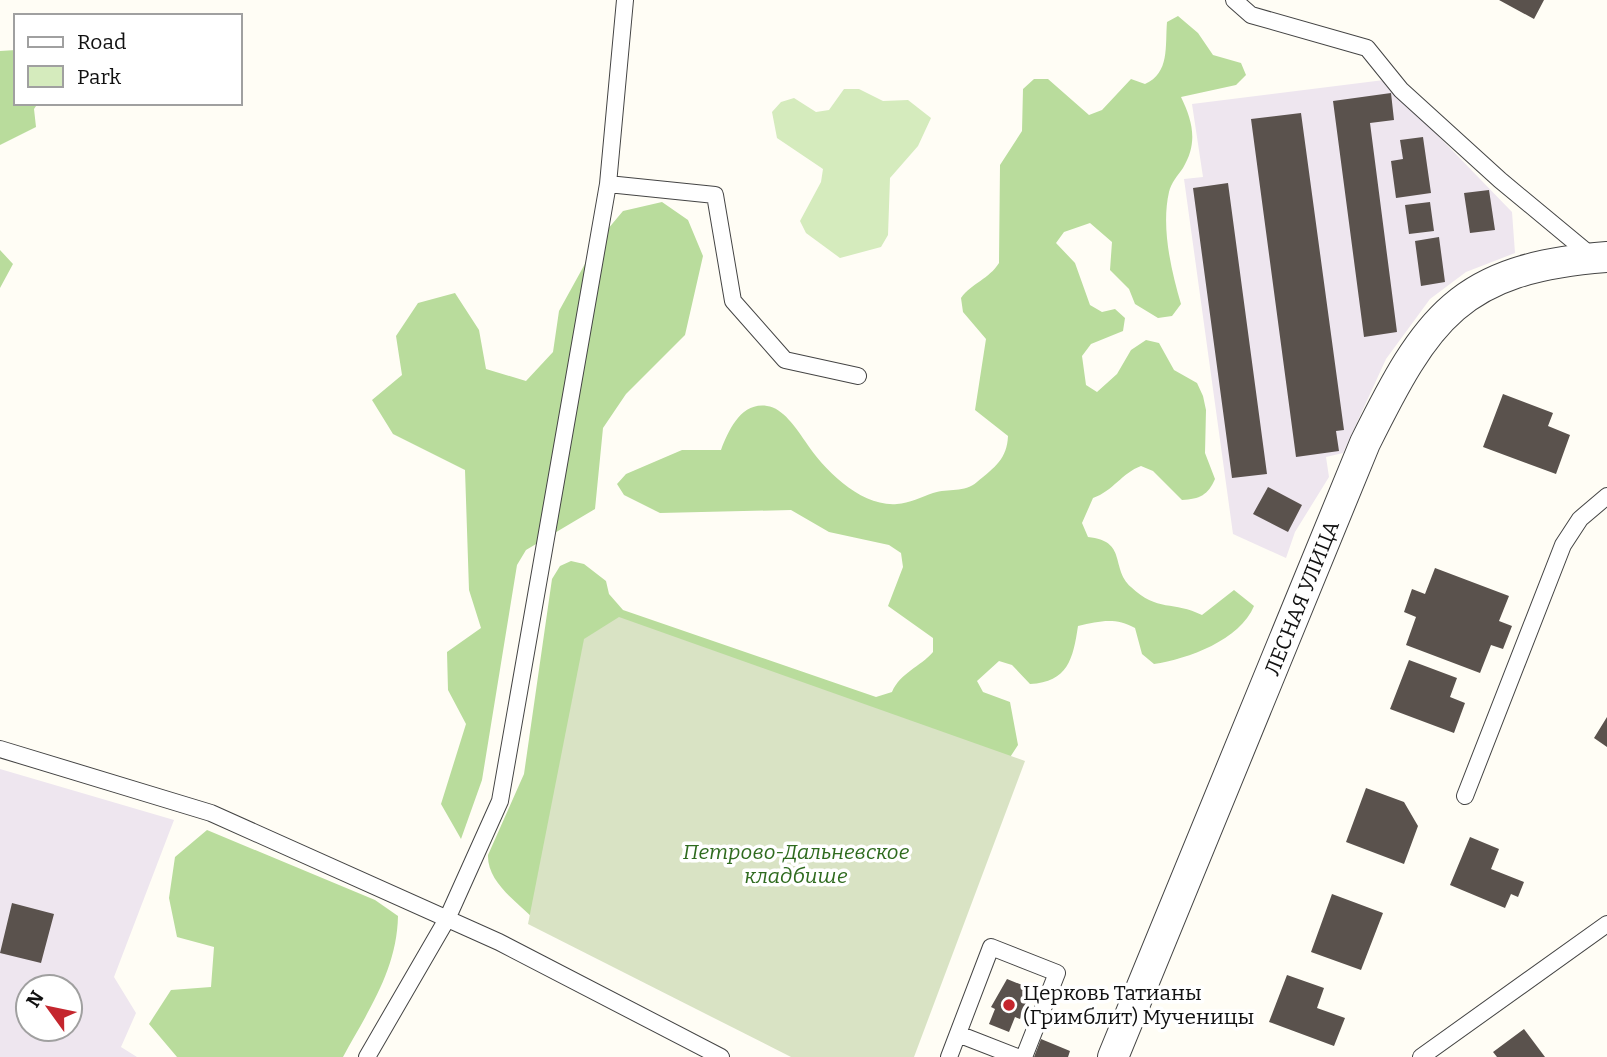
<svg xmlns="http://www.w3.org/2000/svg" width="1607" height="1057" font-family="Bitter,serif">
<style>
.industrial{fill:#eee6ef;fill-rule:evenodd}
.green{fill:#d5ebbd}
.forest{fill:#b9dc9c}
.cemetery{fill:#d9e3c4}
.building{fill:#5a524d}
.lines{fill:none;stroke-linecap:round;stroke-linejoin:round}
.service-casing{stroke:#444;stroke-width:18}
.minor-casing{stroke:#444;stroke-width:32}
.service{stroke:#fff;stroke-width:16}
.minor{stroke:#fff;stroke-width:30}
.poi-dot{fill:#c4262e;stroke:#fff;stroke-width:2.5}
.labels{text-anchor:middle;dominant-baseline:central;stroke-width:7;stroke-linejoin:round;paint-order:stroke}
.street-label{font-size:21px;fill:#111;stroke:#fff}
.park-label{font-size:21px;font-style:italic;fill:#2f6b1f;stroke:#fff}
.poi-label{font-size:21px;fill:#111;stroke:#fff;text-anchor:start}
</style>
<rect width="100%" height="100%" fill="#fffdf5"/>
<path class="industrial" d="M1384,80L1512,212L1515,253L1466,272L1430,299L1386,359L1343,453L1326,457L1329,477L1295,532L1286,558L1233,534L1184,179L1203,177L1192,104Z
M0,769L174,820L114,977L136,1013L121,1047L137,1057H0ZM28,987H70V1029H28Z"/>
<path class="green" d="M844,89H859L883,101L908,100L931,118L918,146L890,178L888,235L881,247L840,258L806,233L800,221L821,182L823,169L777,138L772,112L781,102L794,98L816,112L829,110Z"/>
<path class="forest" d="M1178,16L1198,33L1213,55L1241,63L1246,75L1236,85L1181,97C1193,122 1198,143 1183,168C1178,175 1171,183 1169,192C1161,227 1171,270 1181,304L1172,316L1158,318L1135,304L1129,289L1110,270L1112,242L1090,223L1064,232L1056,243L1075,263L1090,305L1102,312L1115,309L1125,318L1123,331L1091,344L1082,356L1086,385L1097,392L1117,374L1131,350L1146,340L1159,343L1174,370L1197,383L1203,396L1206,410L1205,453L1215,479C1208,495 1200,499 1182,500L1153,471L1141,466C1122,473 1113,491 1093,498L1082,523L1088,537C1128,541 1110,568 1131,587C1157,612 1174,601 1202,615L1234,590L1254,606C1240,640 1188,659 1154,664L1142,654L1135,628C1115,617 1100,621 1078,626C1073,659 1068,682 1030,684L1012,665L999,661L977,681L983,692L1010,702L1018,745L1005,765L534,919C516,901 487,882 488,855L524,774L552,579L560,566L571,561L584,564L606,581L609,594L623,610L876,697L892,692C900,673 920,667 933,652V638L888,606L903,567L901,553L889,545L829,532L791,510L660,513L624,495L617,484L626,474L682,450H721C729,430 741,402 767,406C783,408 796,428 805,441C824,470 861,507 897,504C909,503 922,497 933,493C949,488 964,493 977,482C995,467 1007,459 1008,436L975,410L986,339L963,312L961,298C972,283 989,279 999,263L1000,165L1022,131L1023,89L1034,79H1048L1089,115L1102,110L1131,79L1145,84C1170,73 1165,46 1167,22Z
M16,50V103H38L34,109L36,127L0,145V51Z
M662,202L688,220L703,256L685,335L626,394L603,428L595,509L526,550L517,565L482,780L461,839L441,804L466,724L448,690L447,652L481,628L469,590L465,470L393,434L372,400L402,375L396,336L418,303L455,293L479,330L486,369L526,381L553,352L559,311L597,242L623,211Z
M0,250L13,264L0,288Z
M207,830L375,900L398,916C397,970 368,1011 343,1057H177L149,1024L171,990L211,987L214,947L177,937L169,898L175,857Z"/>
<path class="cemetery" d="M619,617L1025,761L914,1057H791L528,924L584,639Z"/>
<path class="building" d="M1499,0H1544L1534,19Z
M1391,93L1394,120L1370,123L1397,332L1364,337L1333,101Z
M1301,113L1344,430L1336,431L1339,451L1296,457L1251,119Z
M1423,137L1431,193L1396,198L1391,161L1403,159L1400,140Z
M1228,183L1267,474L1232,478L1193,188Z
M1489,190L1495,230L1470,233L1464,193Z
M1430,202L1434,231L1409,234L1405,205Z
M1439,237L1445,282L1421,286L1415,241Z
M1503,394L1553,413L1548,426L1570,435L1556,474L1483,447Z
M1268,487L1302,505L1288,532L1253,514Z
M1435,568L1509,596L1499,621L1512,626L1503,649L1491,645L1480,673L1406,645L1416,617L1404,612L1412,589L1425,594Z
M1409,660L1457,678L1450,697L1465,703L1454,733L1390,709Z
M1607,717V747L1594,738Z
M1366,788L1404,802L1418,826L1404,864L1346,842Z
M1470,837L1499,849L1491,869L1524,882L1518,897L1511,894L1505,908L1450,885Z
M1332,894L1383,913L1361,970L1311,952Z
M12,903L54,914L41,963L0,953Z
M1287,975L1324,988L1317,1008L1345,1018L1334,1046L1269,1022Z
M1007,979L1027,987L1021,1001L1026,1003L1020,1019L1015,1017L1009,1032L989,1024L995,1009L991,1007Z
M1524,1029L1545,1057H1497L1493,1052Z
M1041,1039L1070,1051L1068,1057H1034Z"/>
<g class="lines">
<g class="service-casing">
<path id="service" d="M1234,0L1251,15L1367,48L1401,90L1500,180L1594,258
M608,184L715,195L733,301L785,360L858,376
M0,749L211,813L499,942L721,1057
M1465,796L1563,545L1580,519L1607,496
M958,1034L1017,1057
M367,1057L447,919L500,801L608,184L625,0
M949,1057L991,947L1057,973L1024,1057
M1421,1057L1607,924"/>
</g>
<g class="minor-casing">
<path id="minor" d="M1113,1057L1365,443C1427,318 1459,268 1607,257"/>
</g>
<use href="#service" class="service"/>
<use href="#minor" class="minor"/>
</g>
<circle class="poi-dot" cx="1009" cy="1005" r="7"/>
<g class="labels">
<g class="street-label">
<text transform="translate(1302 598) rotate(-68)">ЛЕСНАЯ УЛИЦА</text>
</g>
<g class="park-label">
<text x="796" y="852">Петрово-Дальневское<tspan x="796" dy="24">кладбише</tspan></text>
</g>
<g class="poi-label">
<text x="1023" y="993">Церковь Татианы<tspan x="1023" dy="24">(Гримблит) Мученицы</tspan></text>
</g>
</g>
<rect x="14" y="14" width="228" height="91" fill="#ffffff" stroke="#a0a0a0" stroke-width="2"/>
<rect x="28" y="37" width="35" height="10" fill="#ffffff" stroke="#a0a0a0" stroke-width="2"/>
<text x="77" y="49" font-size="21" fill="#111111">Road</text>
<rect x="28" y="66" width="35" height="21" fill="#d5ebbd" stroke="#a0a0a0" stroke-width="2"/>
<text x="77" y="84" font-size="21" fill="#111111">Park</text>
<g transform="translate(49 1008) rotate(303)"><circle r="33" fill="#ffffff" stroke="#a0a0a0" stroke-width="2"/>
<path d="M0-5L12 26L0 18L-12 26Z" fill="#c4262e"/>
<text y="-10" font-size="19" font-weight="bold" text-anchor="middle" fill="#111111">N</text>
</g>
</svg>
